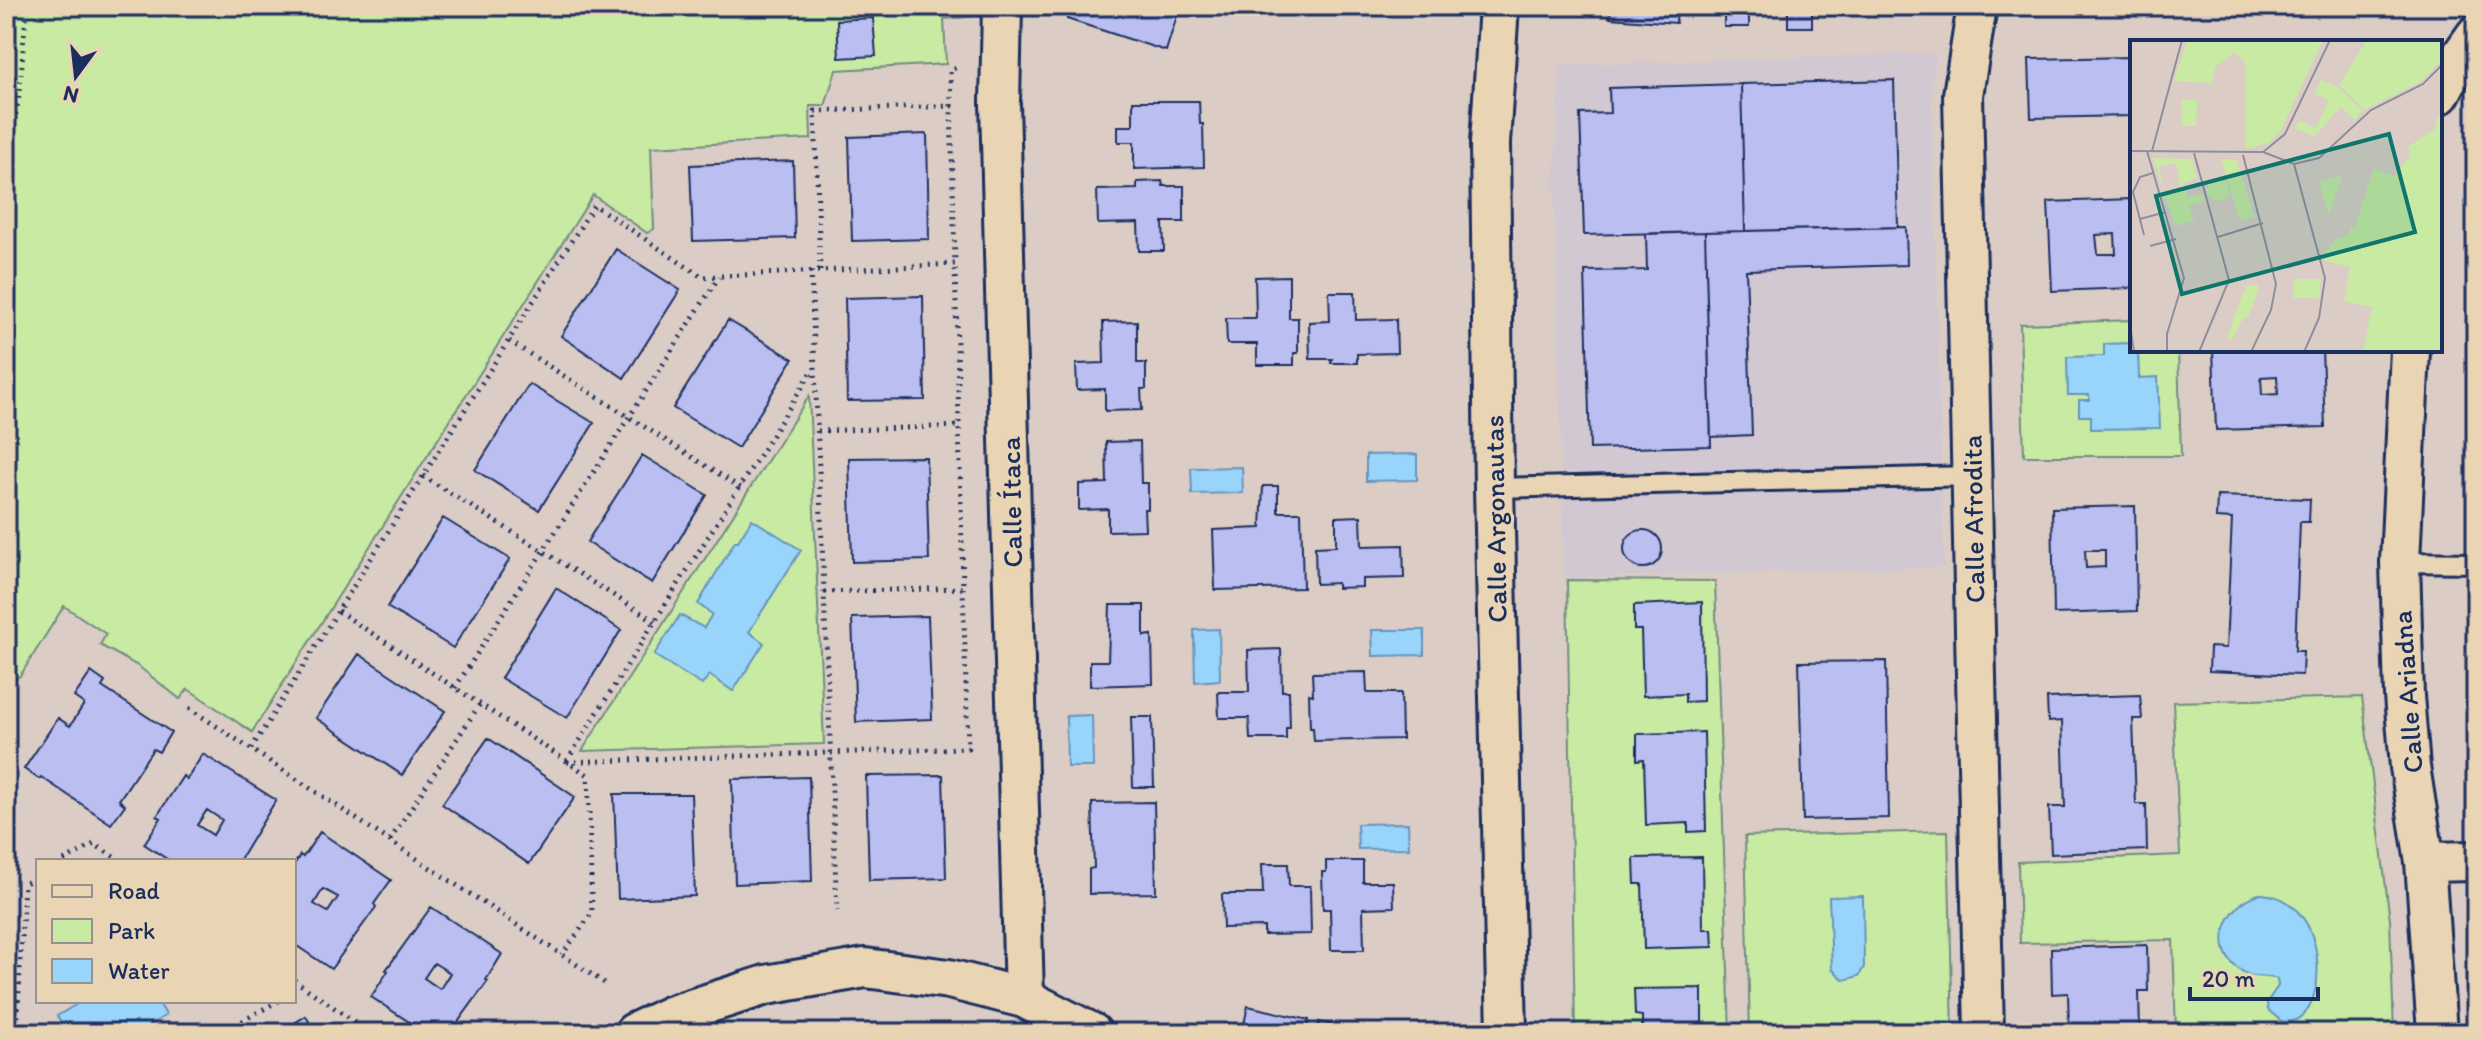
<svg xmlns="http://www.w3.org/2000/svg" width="2482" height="1039" font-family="Itim,sans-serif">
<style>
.built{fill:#d1c8d2}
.green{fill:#c8eaa3;stroke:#728c80;stroke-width:2}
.water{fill:#99d5fa;stroke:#6793bc;stroke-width:2}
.building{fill:#babef0;stroke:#1b2f5e;stroke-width:2;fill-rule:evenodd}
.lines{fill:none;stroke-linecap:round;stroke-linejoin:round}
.lane-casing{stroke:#1b2f5e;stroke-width:24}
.street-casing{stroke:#1b2f5e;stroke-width:44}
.path{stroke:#1b2f5e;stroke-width:5;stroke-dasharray:2 6;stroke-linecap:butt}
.lane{stroke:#e9d4b3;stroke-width:18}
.street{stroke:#e9d4b3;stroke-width:38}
.labels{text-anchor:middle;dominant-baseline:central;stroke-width:6;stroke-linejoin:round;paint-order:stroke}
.street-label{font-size:28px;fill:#1b2f5e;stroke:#e9d4b3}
.inset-road{fill:none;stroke:#8e8e9c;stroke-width:2}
.view{fill:#0f766e;fill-opacity:0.15;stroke:#0f766e;stroke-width:4}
.inset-edge{fill:none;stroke:#1b2f5e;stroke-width:4}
</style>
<rect width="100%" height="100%" fill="#dbcdc5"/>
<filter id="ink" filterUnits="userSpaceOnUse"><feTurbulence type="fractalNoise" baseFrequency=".0125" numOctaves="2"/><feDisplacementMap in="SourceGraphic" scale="16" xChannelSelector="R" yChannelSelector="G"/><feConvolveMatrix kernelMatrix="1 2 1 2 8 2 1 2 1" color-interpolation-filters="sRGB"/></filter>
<g filter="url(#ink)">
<path class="built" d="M1937,53L1931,89L1944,567L1564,578L1554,179L1560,65Z"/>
<path class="green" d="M6,6H978V16L944,19L946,64L836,70L825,106H810L811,139L651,147L654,229L647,233L593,195L252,732L188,689L180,699L138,666L100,645L106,634L64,606L20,676L6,683Z
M2132,320V350H2178L2181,456H2024L2020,324Z
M809,396L824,744L582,751Z
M1567,580L1715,581L1730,1033H1575Z
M2362,697L2390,920L2394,1033H2176L2173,940L2020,943L2018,862L2180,855L2173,702Z
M1948,831L1953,1033H1905V1025H1797V1033H1750L1745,836Z"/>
<path class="water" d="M2132,343V350H2138L2139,378L2158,377L2160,428L2091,429V416H2079V400H2089V395H2068L2067,357L2104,356V344Z
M1417,454V480L1366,481V455Z
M1242,467L1243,493L1192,494L1191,468Z
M752,519L801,550L749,632L764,643L733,691L709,675L702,685L654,655L680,615L704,628L712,614L698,604L735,541H738Z
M1219,629L1220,680L1195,682L1194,630Z
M1372,630H1424V655L1373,656Z
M1092,715L1093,767H1067L1066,716Z
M1408,823L1409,848L1358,849L1357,824Z
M2259,894C2335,895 2331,1032 2281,1021L2268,1010L2267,1002L2278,986L2277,979C2266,975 2255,979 2245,973C2206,953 2225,904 2259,894Z
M1863,896L1864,967L1859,976L1844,980L1832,969L1829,897Z
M82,1001H158L166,1015L137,1033H68L57,1016Z"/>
<path class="building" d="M1071,6H1180L1166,51L1067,19Z
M1611,6H1677L1676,23L1610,18Z
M1724,6H1812V27H1788V9H1749V27H1724Z
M873,18L876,56L839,58L837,20Z
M2132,57V116L2031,118L2029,59Z
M1894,80L1898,227L1745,231L1741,84Z
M1741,84L1745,231L1584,235L1580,114L1610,113L1609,88Z
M1133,101H1199L1200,124H1203L1204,167L1134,169V142H1118V126H1133Z
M927,134L929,239L852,241L849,137Z
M793,161L795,238L693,241L690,165Z
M1162,181L1163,186H1184V222H1163L1164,251H1139L1138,223L1098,224L1097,190L1137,189V182Z
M2132,199V288L2052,291L2048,202ZM2115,234L2116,254H2098L2096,235Z
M1906,227L1907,265L1746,270L1752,435L1711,437L1705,232Z
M1705,232L1711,446L1590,449L1585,271L1647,270L1646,234Z
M616,249L680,290L624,378L561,336Z
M1289,276V318H1298V353H1294V365H1257V344H1227L1226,318H1256L1255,277Z
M1329,292H1355L1356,320L1396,319L1397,353L1357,354V363H1331L1332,359H1310L1309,322L1330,321Z
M923,296L925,400L847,401L845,298Z
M728,320L793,359L738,448L673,408Z
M1137,321V363H1146V389H1141L1142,410L1105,411V389L1077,390L1076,364L1104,363L1103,322Z
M2213,350H2322L2325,427L2216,430ZM2277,376L2278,394L2262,395L2261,377Z
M529,384L594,423L539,510L475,470Z
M1140,441L1141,483H1148V509H1144L1145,530L1108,531V509L1079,510V484L1107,483L1106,442Z
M642,455L707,495L652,583L587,542Z
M926,457L929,560L852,562L849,458Z
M1263,486H1278V512H1301L1303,588L1215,590L1213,530L1261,528Z
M2217,496L2310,499L2309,522H2300L2295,651H2303L2302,675L2209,671L2210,647L2226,648L2232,519L2216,518Z
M2135,506L2137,611L2054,614L2052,508ZM2085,550H2105V567L2086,568Z
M1361,516L1362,546L1403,545L1404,578L1362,579V587L1337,588V583L1316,584L1315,547L1336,546V517Z
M443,518L510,559L453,648L387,607Z
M1624 549a19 19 0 1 1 38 0a19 19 0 1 1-38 0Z
M556,588L621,630L567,718L501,678Z
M1702,602L1703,701L1685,702V694L1643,696L1641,630H1634V605Z
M1110,605H1144V636L1152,635L1153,684L1090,686V661H1108Z
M928,616L932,719L856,722L852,618Z
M1281,649L1282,691H1289L1290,728H1286V739H1250L1249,718H1219L1218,692H1249L1248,650Z
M359,654L445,711L402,775L316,718Z
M1886,661L1889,818L1803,820L1799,662Z
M91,672L105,682L102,687L171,732L159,752L153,749L119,800L125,805L111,824L41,777L39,779L24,769L58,718L70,726L84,704L74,697Z
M1366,672L1367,693H1401L1402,739L1314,741L1313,728H1310L1309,694L1313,695L1312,673Z
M2140,695L2142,719H2133L2136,804H2146L2147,850L2051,854L2049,807H2065L2062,721L2048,722L2047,698Z
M1131,717H1152L1154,787H1133Z
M1704,732L1706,831L1688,832V823L1646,825L1644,759L1637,760V734Z
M488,738L575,797L529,864L442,804Z
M203,754L276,800L239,861H170L144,844L161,818L157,816L183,776L187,779ZM207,810L222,820L213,835L197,825Z
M943,775L946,878L869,880L866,776Z
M809,777L812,881L735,884L732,779Z
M614,794H691L695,896L618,899Z
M1154,802L1156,893L1089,894V869L1094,868L1092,803Z
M320,832L391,880L374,904L376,907L331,969L294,944V865L300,855L303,857ZM323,889L338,897L328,912L314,904Z
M1702,857L1703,929H1712L1713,947L1644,949L1642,884H1635L1634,858Z
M1326,861H1363V882H1393L1394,907L1363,908L1364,950H1331L1330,909H1323L1322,872H1326Z
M1262,864H1288L1289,886H1310L1311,934L1264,935V927L1223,928L1222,894H1263Z
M431,907L502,954L486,980L488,981L450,1033H426L371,997L388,971L386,970ZM434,963L450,973L440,989L424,978Z
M2147,945L2148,991H2139L2140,1033H2069L2068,993L2052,994L2051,948Z
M1702,988V1033H1642V1016L1635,1015L1634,989Z
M1248,1006L1309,1020L1306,1033H1242Z
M306,1016L315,1033H278Z
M1319,1022L1351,1029L1350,1033H1317Z"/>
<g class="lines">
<g class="lane-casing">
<path id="lane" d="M1494,488L1972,476
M2400,562L2476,563"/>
</g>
<g class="street-casing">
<path id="street" d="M1002,6L1000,103L1024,998
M1499,6L1490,143L1494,488L1507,1033
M1977,6L1963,95L1984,1033
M2440,94L2457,62L2476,35
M2410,350L2400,562L2404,696L2410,767L2425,862L2437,1033
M2425,862L2476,861
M634,1033L672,1015L766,985L865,968L949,979L1024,998L1092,1033"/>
</g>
<path class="path" d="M6,145C26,96 19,55 28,6
M811,271L837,911
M820,271L815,111L951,106L950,70L961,66
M509,341L741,488
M818,431L959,426L955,264
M423,476L656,622
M824,592L963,588L959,426
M338,611L588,775L592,913L562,955
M455,688L719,277
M189,708L606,984
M251,749L594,205L702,277L955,264L951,106
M567,761L813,370
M567,762L968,748L963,588
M390,840L480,704
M64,861L94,844L120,861
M294,980L371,1033
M17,1033L24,884L38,876
M221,1033L278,1001"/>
<use href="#lane" class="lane"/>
<use href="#street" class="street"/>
</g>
</g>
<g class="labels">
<g class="street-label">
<text transform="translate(1011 502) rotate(-91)">Calle Ítaca</text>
<text transform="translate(1495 519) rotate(-91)">Calle Argonautas</text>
<text transform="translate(1973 519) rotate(-91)">Calle Afrodita</text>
<text transform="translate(2407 692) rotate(-94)">Calle Ariadna</text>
</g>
</g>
<g transform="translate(2130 40)">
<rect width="312" height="312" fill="#dbcdc5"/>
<path d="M58,0H193L151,90L139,103L116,109L115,22L104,13L86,26L81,43L43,41ZM237,0H312V19L292,41L234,70L209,45ZM191,40L208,47L233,71L225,80L211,67L184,96L165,89L169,81L186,88L199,60L185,54ZM52,60H67L66,86H52ZM308,76H312V312H233L242,267L214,261L220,227L195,221L193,215L206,199L220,194L219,186L225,188L243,129L264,136L280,116L278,107L305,89ZM23,118L62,119L67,138L53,143L58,158L72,154L74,161L59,166L64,180L46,186L34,154L51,149L46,123L29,126L33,150ZM91,119L107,120L124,177L110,180ZM212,136L199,175L189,142ZM77 150a11 11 0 1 1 22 0a11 11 0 1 1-22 0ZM164,239H191L189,258H163ZM116,245H128V251L118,278L114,277L101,300L97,298Z" fill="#c8eaa3"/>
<path class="inset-road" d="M0,111L133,112L155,94L200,0M17,111L54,238L37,294V312M22,111L52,0M133,112L164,124L189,118L241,70L293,44L312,25M64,113L99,240L69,312M113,115L146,244L141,270L121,312M164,124L195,238L189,278L174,312M10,179L36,172M14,195L3,152L10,137L23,133M88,197L133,183M20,206L46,199M0,285L4,312"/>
<path class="view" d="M259,94L285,192L52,254L26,156Z"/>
<rect width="312" height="312" class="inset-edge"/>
</g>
<rect width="2482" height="1039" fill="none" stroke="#e9d4b3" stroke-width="32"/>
<rect x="16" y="16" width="2450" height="1007" fill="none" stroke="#1b2f5e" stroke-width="3" filter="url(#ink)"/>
<rect x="36" y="859" width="260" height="144" fill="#e9d4b3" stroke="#979291" stroke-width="2"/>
<rect x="52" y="885" width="40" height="12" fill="#e9d4b3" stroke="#979291" stroke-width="2"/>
<text x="108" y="899" font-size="24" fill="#1b2f5e">Road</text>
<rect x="52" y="919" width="40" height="24" fill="#c8eaa3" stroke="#979291" stroke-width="2"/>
<text x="108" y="939" font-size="24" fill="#1b2f5e">Park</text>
<rect x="52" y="959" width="40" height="24" fill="#99d5fa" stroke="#979291" stroke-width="2"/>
<text x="108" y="979" font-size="24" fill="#1b2f5e">Water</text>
<g transform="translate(76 76) rotate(195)" stroke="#e9d4b3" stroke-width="6" paint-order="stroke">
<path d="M0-6L14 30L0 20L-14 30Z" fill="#1b2f5e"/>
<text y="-12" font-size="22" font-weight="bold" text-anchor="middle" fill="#1b2f5e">N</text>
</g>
<path d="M2190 987v12h128v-12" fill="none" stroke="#1b2f5e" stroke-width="4"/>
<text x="2202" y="987" font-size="24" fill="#1b2f5e" stroke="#e9d4b3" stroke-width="6" paint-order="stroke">20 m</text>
</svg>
